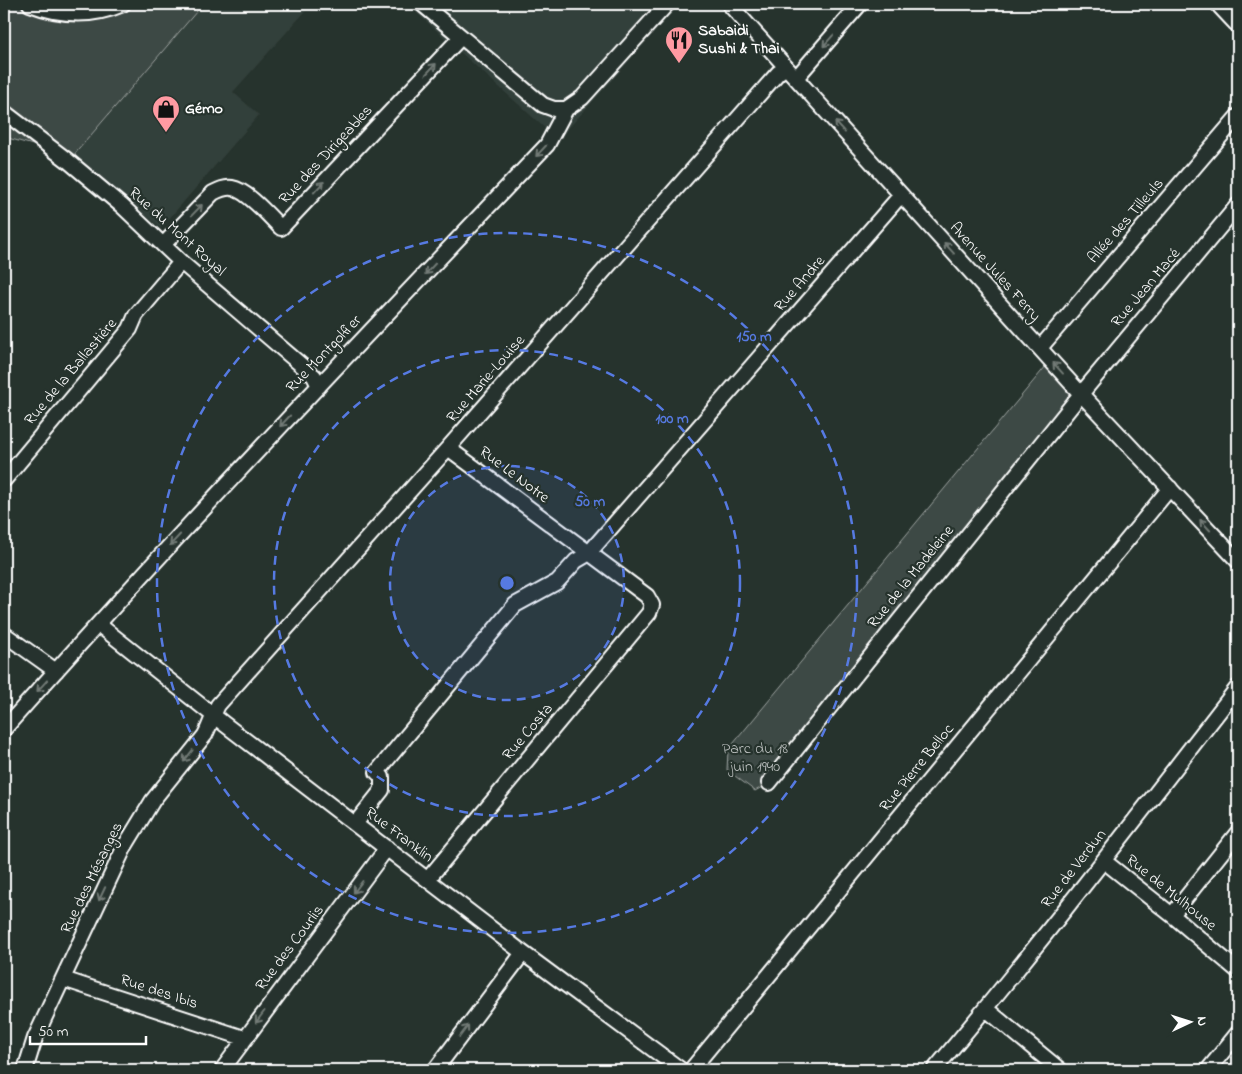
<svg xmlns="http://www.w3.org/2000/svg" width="1242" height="1074" font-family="'Indie Flower',sans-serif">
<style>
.built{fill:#333f3a}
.green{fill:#3e4944;stroke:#9ea4a2}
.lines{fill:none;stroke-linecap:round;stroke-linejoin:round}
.street-casing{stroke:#fff;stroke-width:18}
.primary-casing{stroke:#fff;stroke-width:26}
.street{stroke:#26332d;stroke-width:14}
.primary{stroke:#26332d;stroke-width:22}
.oneway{stroke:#727a76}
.ring{fill:none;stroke:#567ae2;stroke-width:2.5;stroke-dasharray:9 6}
.labels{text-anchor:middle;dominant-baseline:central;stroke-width:4.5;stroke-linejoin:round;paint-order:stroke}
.poi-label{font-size:16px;font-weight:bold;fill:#fff;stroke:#26332d;text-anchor:start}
.street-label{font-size:16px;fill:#fff;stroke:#26332d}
.park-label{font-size:16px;fill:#bbbfbe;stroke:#26332d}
.centre{fill:#567ae2;stroke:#26332d;stroke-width:2.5}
.ring-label{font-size:15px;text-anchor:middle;font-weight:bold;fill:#567ae2;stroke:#26332d;stroke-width:4.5;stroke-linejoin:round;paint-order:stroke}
</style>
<rect width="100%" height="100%" fill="#26332d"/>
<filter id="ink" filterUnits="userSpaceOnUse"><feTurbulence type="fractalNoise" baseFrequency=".02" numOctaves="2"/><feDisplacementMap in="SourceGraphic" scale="10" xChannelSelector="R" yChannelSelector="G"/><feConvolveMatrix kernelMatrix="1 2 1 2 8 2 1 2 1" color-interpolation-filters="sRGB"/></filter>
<g filter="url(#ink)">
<path class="built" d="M203,4H312L233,92L259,115L161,228L73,156Z
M407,4H680L558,140Z"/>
<path class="green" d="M4,4H203L73,156L4,137Z
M1051,360L1081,394L769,783L755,791L727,770L728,750Z"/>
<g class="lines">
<g class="street-casing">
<path id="street" d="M30,4C61,16 93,17 123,4
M422,4L543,105L554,109H566
M729,4L1081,394L1238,561
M796,78L860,4
M4,112L67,160L122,206L181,262L314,376L319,386
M163,245L213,193C219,190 225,187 232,188C247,190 270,217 281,228L461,37
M1040,348L1238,116
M4,480L130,329L136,315L181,262
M98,624L223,723L523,953L681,1070
M4,634L56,671
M4,729C180,530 364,338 547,145L566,109L582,98L667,4
M769,783L1081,394L1238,205
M355,824L382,790V777L377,772L515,605L557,582L576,561L588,554L901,195
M1104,861L1172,915L1238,971
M428,879L649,613L652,605L647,596L448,448
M1172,915L1238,832
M63,979L244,1038
M986,1009L1060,1070
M25,1070L35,1038L125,846L153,800L205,735C210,725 213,715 218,705L448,448L778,73L786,67
M222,1070L387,848
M435,1070L523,953
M691,1070L1170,488
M934,1070C1039,946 1138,816 1238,687
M1208,1070L1238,1033"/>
</g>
<g class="primary-casing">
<path id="primary" d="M1223,4L1238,20"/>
</g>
<use href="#street" class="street"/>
<use href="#primary" class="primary"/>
</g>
<defs><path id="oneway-shaft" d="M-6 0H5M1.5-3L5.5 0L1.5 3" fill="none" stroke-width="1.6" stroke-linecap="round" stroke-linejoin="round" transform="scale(1.25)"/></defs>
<g class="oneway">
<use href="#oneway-shaft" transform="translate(828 41) rotate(131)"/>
<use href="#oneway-shaft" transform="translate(431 69) rotate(-47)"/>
<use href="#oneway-shaft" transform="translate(840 127) rotate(-132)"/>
<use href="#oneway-shaft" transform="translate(541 151) rotate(133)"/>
<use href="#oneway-shaft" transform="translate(319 187) rotate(-47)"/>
<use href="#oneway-shaft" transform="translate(197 210) rotate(-46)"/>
<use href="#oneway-shaft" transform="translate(949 248) rotate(-132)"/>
<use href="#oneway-shaft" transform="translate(430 269) rotate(133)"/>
<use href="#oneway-shaft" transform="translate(1058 368) rotate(-132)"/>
<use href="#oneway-shaft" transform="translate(285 421) rotate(133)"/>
<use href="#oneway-shaft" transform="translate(1205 525) rotate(-133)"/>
<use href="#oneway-shaft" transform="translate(175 540) rotate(133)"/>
<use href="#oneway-shaft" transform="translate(42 686) rotate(132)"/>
<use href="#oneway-shaft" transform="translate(188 756) rotate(128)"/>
<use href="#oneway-shaft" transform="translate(358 887) rotate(127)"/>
<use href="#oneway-shaft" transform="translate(102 894) rotate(115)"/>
<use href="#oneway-shaft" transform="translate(260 1017) rotate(127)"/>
<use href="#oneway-shaft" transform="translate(464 1031) rotate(-53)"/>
</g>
</g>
<circle cx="507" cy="583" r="117" fill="#567ae2" fill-opacity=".12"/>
<g class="ring">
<circle cx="507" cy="583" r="117"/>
<circle cx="507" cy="583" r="233"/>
<circle cx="507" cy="583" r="350"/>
</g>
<defs>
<g id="restaurant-pin" transform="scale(1.4375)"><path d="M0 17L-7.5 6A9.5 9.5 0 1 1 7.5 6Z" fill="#ff9aa2" stroke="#26332d"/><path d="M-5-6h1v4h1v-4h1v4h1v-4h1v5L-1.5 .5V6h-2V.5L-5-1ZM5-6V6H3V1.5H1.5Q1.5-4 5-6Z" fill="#111"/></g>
<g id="shop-pin" transform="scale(1.4375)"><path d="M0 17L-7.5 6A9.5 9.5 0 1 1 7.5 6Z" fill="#ff9aa2" stroke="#26332d"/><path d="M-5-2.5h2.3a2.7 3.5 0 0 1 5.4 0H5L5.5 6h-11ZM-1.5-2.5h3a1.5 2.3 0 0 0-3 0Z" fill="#111"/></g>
</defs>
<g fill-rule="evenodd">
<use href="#restaurant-pin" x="679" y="40"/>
<use href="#shop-pin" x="166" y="109"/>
</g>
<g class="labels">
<g class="poi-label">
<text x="698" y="31">Sabaidi<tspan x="698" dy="18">Sushi &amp; Thai</tspan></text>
<text x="185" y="109">Gémo</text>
</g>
<g class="street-label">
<text transform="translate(326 155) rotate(-47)">Rue des Dirigeables</text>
<text transform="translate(1126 221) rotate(-49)">Allée des Tilleuls</text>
<text transform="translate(177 232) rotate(42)">Rue du Mont Royal</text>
<text transform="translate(995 272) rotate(48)">Avenue Jules Ferry</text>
<text transform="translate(800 284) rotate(-49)">Rue Andre</text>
<text transform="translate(1146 288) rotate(-50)">Rue Jean Macé</text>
<text transform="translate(324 354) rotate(-46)">Rue Montgolfier</text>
<text transform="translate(71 372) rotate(-50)">Rue de la Ballastière</text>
<text transform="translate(486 379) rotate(-49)">Rue Marie-Louise</text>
<text transform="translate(514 475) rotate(37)">Rue Le Notre</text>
<text transform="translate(911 577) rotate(-51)">Rue de la Madeleine</text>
<text transform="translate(528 732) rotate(-50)">Rue Costa</text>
<text transform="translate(917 768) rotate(-51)">Rue Pierre Belloc</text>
<text transform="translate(399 835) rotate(37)">Rue Franklin</text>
<text transform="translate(1074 869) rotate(-52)">Rue de Verdun</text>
<text transform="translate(92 878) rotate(-64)">Rue des Mésanges</text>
<text transform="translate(1171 893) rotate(39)">Rue de Mulhouse</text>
<text transform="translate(290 948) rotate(-53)">Rue des Courlis</text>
<text transform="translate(159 992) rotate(18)">Rue des Ibis</text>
</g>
<g class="park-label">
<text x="755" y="749">Parc du 18<tspan x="755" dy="18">juin 1940</tspan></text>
</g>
</g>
<circle cx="507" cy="583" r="8" class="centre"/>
<g class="ring-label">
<text x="754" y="341">150 m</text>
<text x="672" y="423">100 m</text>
<text x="590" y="506">50 m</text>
</g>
<rect width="1242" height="1074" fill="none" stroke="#26332d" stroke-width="20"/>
<rect x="10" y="10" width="1222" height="1054" fill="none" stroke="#fff" stroke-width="2" filter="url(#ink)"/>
<g transform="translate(1190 1022) rotate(86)" stroke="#26332d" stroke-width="4" paint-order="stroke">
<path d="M0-4L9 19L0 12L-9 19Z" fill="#ffffff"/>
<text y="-8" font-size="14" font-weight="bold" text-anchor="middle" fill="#ffffff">N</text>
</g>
<path d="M30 1036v8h116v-8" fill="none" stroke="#ffffff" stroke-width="2.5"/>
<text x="38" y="1036" font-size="15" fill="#ffffff" stroke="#26332d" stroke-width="4" paint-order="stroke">50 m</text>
</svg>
